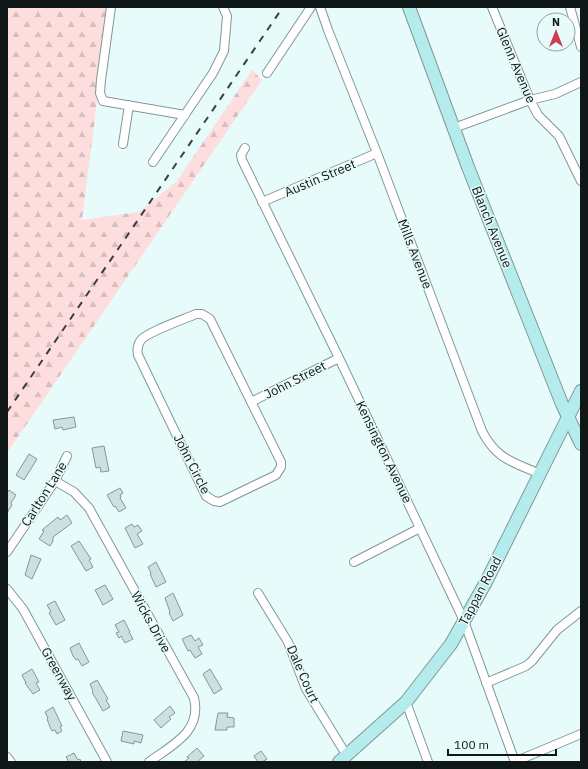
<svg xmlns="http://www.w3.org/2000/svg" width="588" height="769" font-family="'IBM Plex Sans',sans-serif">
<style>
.forest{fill:url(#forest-firs)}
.building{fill:#cce0e0;stroke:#859797}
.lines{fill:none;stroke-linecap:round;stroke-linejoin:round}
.street-casing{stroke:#849797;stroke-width:10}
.secondary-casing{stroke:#849797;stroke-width:14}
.street{stroke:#fff;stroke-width:8}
.secondary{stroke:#b4ebec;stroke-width:12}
.rail{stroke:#374141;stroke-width:2;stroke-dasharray:7 7;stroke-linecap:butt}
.labels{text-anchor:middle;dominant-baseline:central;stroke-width:3;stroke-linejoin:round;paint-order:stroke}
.street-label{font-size:13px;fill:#101717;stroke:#e7fbfb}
</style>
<defs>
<pattern id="forest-firs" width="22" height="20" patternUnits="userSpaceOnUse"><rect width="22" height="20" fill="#fddddd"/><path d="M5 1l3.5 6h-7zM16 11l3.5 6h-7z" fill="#d8bdbd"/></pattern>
</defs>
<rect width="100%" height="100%" fill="#e7fbfb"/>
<path class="forest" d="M7,7H109L82,220L139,212L177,181L252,70L262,80L7,453Z"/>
<path class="building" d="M74,417L76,427L63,430L62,427L55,429L53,420Z
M104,446L109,471L101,472L100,467L96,468L92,448Z
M29,454L37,459L24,480L16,475Z
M120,488L123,493L120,495L121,497L120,498L126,508L119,512L115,506L114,507L107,495Z
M9,490L16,495L11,503L12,505L7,513V493Z
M67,515L72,523L53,537V541L50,546L39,539L44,531L42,530L58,517L60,520Z
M132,524L134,527L138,525L142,531L137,534L143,544L135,548L125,528Z
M79,541L91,559L89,560L93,567L86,571L71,546Z
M31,555L41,559L32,579L25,575Z
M156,562L166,582L156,587L150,574L151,573L148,567Z
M105,585L113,599L103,605L95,590Z
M173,593L183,615L173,621L169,613L170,612L165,598Z
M55,601L65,620L56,625L49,613L51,612L47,605Z
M124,620L130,632H129L133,639L125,643L121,636L119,638L116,633L119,632L115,625Z
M191,635L195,641L199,638L203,645L198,647L202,654L195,658L190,650L188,651L182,639Z
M79,643L89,662L82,666L78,659L76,660L73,656L70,648Z
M32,669L39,682L36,683L40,690L33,694L25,683H26L22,675Z
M210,669L222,689L214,694L203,674Z
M97,680L108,699L106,700L110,707L103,711L92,692L93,691L90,684Z
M170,706L175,713L169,717L171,719L161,728L154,720Z
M53,707L62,726L60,727L62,731L57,734L55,730L52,731L50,727L47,719L48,718L45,712Z
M218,713H228L227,717L234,718V727H227V730H215Z
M123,731L143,735L141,743L134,741V744L121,741Z
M197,748L204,756L197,762H184L189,758L187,757Z
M261,751L267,759L262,762H258L254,756Z
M74,753L78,760L80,759L81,762H69L66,757Z"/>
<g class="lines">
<g class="street-casing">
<path id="street" d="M111,7L101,80L100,93L103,101L185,115
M320,7L328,30L377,153L482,431C496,459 513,462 540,474
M492,7L530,100L538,115L559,136L581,181
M570,7L581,47
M267,73L311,7
M454,128L530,100L555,94L581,82
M123,144L129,105
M245,148L241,155L242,160L339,358L457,606L464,621L515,762
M153,162L213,73L224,51L227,16L223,7
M262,202L377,153
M196,314H202L210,319L281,462V467L276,475L220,502L214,501L206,496L138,355C137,350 137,345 141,340C147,332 185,319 196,314Z
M251,402L339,358
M55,481L74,492L89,508L194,698C202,732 172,745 149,762
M7,552L55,481L67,456
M354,562L420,528
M7,589L23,609L107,762
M258,593L288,642L306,689L347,756
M486,683L526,666L532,661L557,630L581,611
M406,702L428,762
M7,757L11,762
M514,762L581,734"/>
</g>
<g class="secondary-casing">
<path id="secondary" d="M409,7L468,167L562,404L581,444
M339,762L406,702L451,644L486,582L581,391"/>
</g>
<use href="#street" class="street"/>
<use href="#secondary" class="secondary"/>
<path class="rail" d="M7,412L283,7"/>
</g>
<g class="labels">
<g class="street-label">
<text transform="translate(516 65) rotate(67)">Glenn Avenue</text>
<text transform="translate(320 178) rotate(-23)">Austin Street</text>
<text transform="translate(492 227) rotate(68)">Blanch Avenue</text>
<text transform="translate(415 254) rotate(69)">Mills Avenue</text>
<text transform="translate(295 380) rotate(-27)">John Street</text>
<text transform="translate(384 452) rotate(64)">Kensington Avenue</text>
<text transform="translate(192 464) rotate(63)">John Circle</text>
<text transform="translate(44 494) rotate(-58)">Carlton Lane</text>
<text transform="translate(480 591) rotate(-62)">Tappan Road</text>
<text transform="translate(151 622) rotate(61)">Wicks Drive</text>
<text transform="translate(59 674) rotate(61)">Greenway</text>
<text transform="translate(303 674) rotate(66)">Dale Court</text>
</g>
</g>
<rect width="588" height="769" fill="none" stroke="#101717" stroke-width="16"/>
<g transform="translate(556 32)"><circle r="19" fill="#e7fbfb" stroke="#91a0a0"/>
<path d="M0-3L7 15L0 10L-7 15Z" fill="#cd3c51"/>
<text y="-6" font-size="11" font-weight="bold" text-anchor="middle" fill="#101717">N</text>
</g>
<path d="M448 749v6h108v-6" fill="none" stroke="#101717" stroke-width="2"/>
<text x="454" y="749" font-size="12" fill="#101717" stroke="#e7fbfb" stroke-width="3" paint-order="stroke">100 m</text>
</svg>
